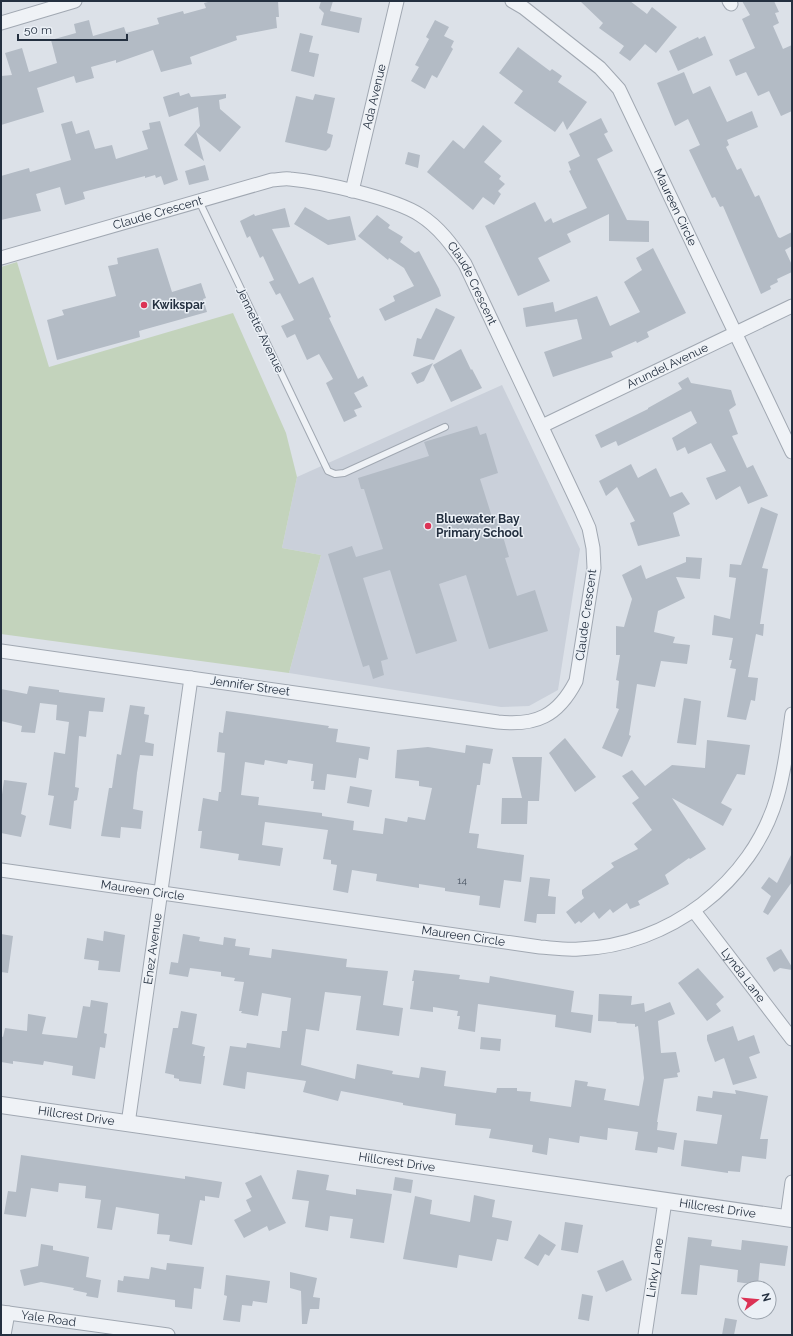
<svg xmlns="http://www.w3.org/2000/svg" width="793" height="1336" font-family="Raleway,sans-serif">
<style>
.built{fill:#cad0da}
.green{fill:#c3d3bc}
.building{fill:#b3bbc5}
.lines{fill:none;stroke-linecap:round;stroke-linejoin:round}
.service-casing{stroke:#a1a8b2;stroke-width:8}
.minor-casing{stroke:#a1a8b2;stroke-width:15}
.tertiary-casing{stroke:#a1a8b2;stroke-width:18}
.service{stroke:#eff2f6;stroke-width:6}
.minor{stroke:#eff2f6;stroke-width:13}
.tertiary{stroke:#eff2f6;stroke-width:16}
.poi-dot{fill:#dc3255;stroke:#ebf0f6;stroke-width:1.5}
.labels{text-anchor:middle;dominant-baseline:central;stroke-width:3;stroke-linejoin:round;paint-order:stroke}
.number-label{font-size:10px;fill:#485361}
.street-label{font-size:12px;fill:#243040;stroke:#ebf0f6}
.poi-label{font-size:12px;font-weight:bold;fill:#243040;stroke:#ebf0f6;text-anchor:start}
</style>
<rect width="100%" height="100%" fill="#dce1e8"/>
<path class="built" d="M502,385L580,549L558,690L529,706L501,707L289,673L321,555L282,548L297,477Z"/>
<path class="green" d="M17,262L49,367L233,313L286,433L297,477L282,548L321,555L289,673L1,634V267Z"/>
<path class="building" d="M212,1H278L279,17H276L277,28L236,36L237,40L190,57L192,64L161,72L153,50L116,63V60L91,67L94,78L76,83L74,76L37,88L44,112L1,125V76L12,75L5,53L22,48L29,72L57,63L51,40L76,33L74,24L89,20L93,36L124,27L126,33L159,24L157,18L183,11L184,14L206,8L204,3Z
M321,1H333L330,11L362,18L359,33L321,25L324,13L319,8Z
M580,1H630L647,14L652,7L677,27L656,53L645,44L630,61L619,53L624,46L599,28L603,23Z
M742,1H774L779,12L775,13L779,23L773,26L783,49L792,45V111L781,116L769,91L758,96L746,72L736,76L729,60L755,48L742,19L750,15Z
M435,20L449,27L444,36L454,41L451,47L453,49L437,78L432,75L425,89L411,81L419,67L415,65L429,39L426,37Z
M300,33L313,36L309,52L319,54L314,77L291,71Z
M705,36L713,55L678,71L669,51L698,37L699,39Z
M518,47L550,71L552,69L562,76L558,82L587,102L567,130L563,121L555,132L514,103L523,91L499,73Z
M684,72L693,94L710,86L727,122L752,111L758,127L727,140L729,145L726,147L737,170L741,168L755,197L759,195L778,237L780,238L792,232V246L785,250L792,265V272L777,279L778,282L770,286L771,289L761,294L723,206L720,207L715,197L712,198L689,150L700,145L688,119L675,126L657,83Z
M179,92L180,96L189,93L191,97L226,94V98L219,100L220,109L241,127L220,152L196,132L204,161L184,145L200,126L198,107L169,117L163,97Z
M315,94L335,98L327,133L333,135L330,147L326,151L285,142L296,96L313,100Z
M601,118L608,132L604,134L613,151L597,159L627,220L649,221V242L609,241V214L567,234L571,242L538,258L550,281L518,296L485,226L535,202L545,222L551,218L553,223L587,208L569,171L571,170L568,162L580,156L569,134Z
M72,121L76,134L89,130L95,149L112,145L116,159L148,149L142,131L150,129L149,123L160,121L178,180L164,185L161,176L156,178L155,175L145,178V176L83,192L85,199L65,205L60,187L36,194L41,211L1,220V176L29,168L30,172L71,160L61,124Z
M483,125L502,141L484,162L501,176L499,179L505,184L498,191L501,194L494,205L483,197L473,210L427,172L453,140L464,149Z
M408,152L420,155L418,168L405,164Z
M205,165L209,180L189,185L185,171Z
M305,207L328,220L350,216L356,240L328,245L294,224Z
M285,208L290,227L272,229L299,284L313,277L331,317L329,318L358,379L363,376L368,386L354,393L362,407L354,410L357,416L344,422L326,383L333,379L319,354L307,360L295,334L287,338L281,326L294,320L280,293L276,295L269,282L274,280L263,256L260,258L250,236L247,238L240,221L254,214L255,216Z
M377,215L390,225L388,228L403,237L400,242L415,253L419,251L439,289L441,296L385,321L379,309L395,301L393,296L414,286L404,268L389,258L388,260L358,236Z
M158,248L172,292L201,283L206,298L203,299L207,312L139,331L140,337L57,360L47,320L64,315L62,310L116,296L108,266L118,264L117,258Z
M653,248L686,313L647,332L649,337L637,343L636,341L611,352L613,357L553,377L544,352L582,339L577,319L526,327L523,308L553,302L555,312L597,296L610,326L640,312L624,282L642,270L636,258Z
M436,308L455,317L434,360L413,356L417,338L421,339Z
M461,349L471,370L472,369L482,388L451,402L433,365Z
M433,363L424,381L417,384L411,373Z
M688,377L691,383L731,390L736,405L729,410L738,434L732,436L747,468L753,465L768,496L748,504L740,486L716,500L706,478L726,471L711,443L688,454L685,447L677,451L672,438L697,423L691,411L618,446L616,441L601,448L595,435L648,409V408L682,389L678,383Z
M477,426L480,435L486,433L498,473L480,479L492,517L497,516L509,557L505,558L517,596L535,590L548,631L489,649L466,575L439,584L457,641L416,654L390,570L363,578L388,659L381,661L384,675L373,679L369,665L363,667L328,554L352,546L356,557L383,549L364,489H361L358,478L429,456L424,442Z
M631,464L638,478L656,468L670,497L682,492L690,504L673,513L680,536L638,546L630,523L635,521L617,487L606,496L599,481Z
M761,507L778,514L762,568L768,569L760,624H764L763,636L756,634L748,677L758,678L755,701L751,700L746,720L727,717L736,669L730,668L732,660H729L733,638L712,635L714,615L730,619L736,578L729,577L730,564L741,565Z
M686,557L702,558L700,579L676,577L685,598L658,611L654,632L675,637L673,643L690,645L687,664L661,661L655,687L637,684L629,735L631,736L622,757L602,748L619,709L616,708L619,681L616,680L620,655H616V626L624,627L632,599L622,575L641,565L646,579L686,562Z
M29,686L59,690V692L105,698L103,712L89,711L86,737L79,736L75,787L79,788L77,800L74,801L71,829L49,825L54,796L48,795L54,752L65,754L69,722L56,720L57,705L40,703L35,733L21,732L22,726L1,721V689L27,694Z
M684,698L701,701L696,745L677,743Z
M130,705L145,707L144,714L149,715L145,742L154,744L153,756L140,755L137,773L133,809L143,811L141,829L121,827L120,838L101,836L109,788H112L117,754L121,755Z
M226,711L329,726L328,728L338,729L336,742L370,747L368,760L359,758L356,778L327,774L325,790L313,789L314,781H311L313,764L288,760L287,764L265,760L264,765L245,762L241,795L259,797L258,805L322,813V816L354,821L353,830L383,834L385,818L407,822L408,817L425,820L432,788L419,786V781L395,778L397,750L428,747L465,753L466,745L493,749L490,764L483,763L480,785H477L469,833L479,834L477,848L524,855L521,882L504,880L500,908L479,905L480,896L445,891V888L419,884V888L376,881L377,874L352,870L348,893L333,890L337,865L331,864V860L323,859L328,830L265,822L262,845L283,848L280,866L238,860L239,854L200,848L202,831H198L203,798L218,801L219,792H221L225,753L217,752L219,732L223,733Z
M565,738L596,777L575,792L549,753Z
M707,740L750,745L745,775L737,774L721,803L732,809L723,826L672,798L706,849L690,859L689,858L665,875L669,884L638,901L640,905L630,909L627,903L613,913L610,909L599,919L594,912L581,923L579,921L575,924L566,912L584,898L582,894V890L614,867L611,863L638,849L634,844L652,830L632,803L639,798L622,776L632,770L645,786L672,765L705,768Z
M512,757H542L539,801H528L527,824H501L502,798H522Z
M4,780L27,783L21,814L26,816L21,837L1,833V802Z
M350,786L372,790L369,807L347,803Z
M792,853V882L768,915L763,912L771,896L761,888L769,877L777,883Z
M530,877L550,879L548,896L556,897L555,914H537L536,923L524,921Z
M104,931L125,935L120,972L98,970L99,961L84,959L87,938L103,941Z
M1,934L13,936L8,973L1,972Z
M183,934L200,937L199,941L223,945L224,937L236,939L235,946L250,948L249,955L271,958L272,949L347,959L346,967L388,971L383,1005L403,1008L399,1036L356,1030L361,996L325,992L319,1031L306,1029L301,1065L355,1079L357,1064L393,1071L392,1074L419,1078L421,1067L446,1071L444,1086L496,1093L497,1088H517V1091L531,1092L530,1101L571,1107L575,1080L588,1082L587,1086L606,1089L604,1100L639,1106L644,1078L638,1026L635,1027V1024L616,1023L617,1022L598,1021L599,994L632,996L631,1005L644,1003L645,1012L670,1002L675,1014L658,1021L661,1053L676,1052L680,1072L677,1073L678,1077L664,1079L657,1122H658L657,1130L677,1133L674,1150L658,1147L657,1153L635,1150L638,1132L608,1128L607,1140L580,1136L579,1143L549,1138L547,1155L532,1152L533,1145L489,1138L491,1129L455,1125L456,1114L403,1105V1103L341,1091L338,1101L303,1092L306,1081L247,1072L245,1089L223,1085L230,1046L246,1048L247,1043L280,1048L282,1031H287L291,998L262,993L258,1016L241,1013L242,1011H239L244,982L234,981L235,978L221,976V972L190,968L188,977L169,974L171,962L178,963Z
M781,949L792,967V970L780,968L774,972L766,958Z
M698,968L724,997L716,1004L721,1011L707,1021L678,983Z
M414,970L460,975L459,979L489,983L490,976L574,991L571,1012L593,1015L591,1033L555,1027L556,1015L478,1004L475,1032L458,1029L460,1016H457L458,1011L433,1007V1012L410,1009L414,981H412Z
M91,1000L108,1003L104,1033L107,1034L105,1048L100,1047L95,1079L72,1075L73,1066L44,1061L43,1065L13,1061V1064L1,1062V1036L3,1037L5,1028L27,1031L28,1014L46,1017L42,1034L77,1038L83,1006L90,1007Z
M181,1011L197,1014L192,1044L205,1047L203,1056H205L201,1084L179,1081V1079L174,1078V1075L165,1073L173,1028H178Z
M733,1026L738,1041L754,1035L760,1053L749,1057L757,1078L733,1085L724,1058L715,1062L707,1040V1035Z
M481,1037L501,1039L500,1051L480,1049Z
M735,1090L768,1096L760,1139H768L766,1159L742,1156L740,1172L728,1171V1173L681,1166L684,1140L717,1144L722,1115L696,1111L698,1096L712,1098L713,1091L736,1094Z
M21,1155L185,1179V1176L222,1182L219,1198L205,1196V1201L200,1200L192,1245L169,1241L170,1235L157,1234L159,1214L116,1207L112,1230L97,1228L101,1200L85,1198L86,1186L59,1183L58,1192L31,1188L26,1217L4,1214L8,1191L16,1192Z
M297,1170L329,1175L326,1190L356,1195V1189L392,1194L384,1243L350,1238L353,1219L330,1216L328,1231L305,1227L309,1201L292,1199Z
M261,1175L286,1223L269,1231L267,1226L244,1238L234,1220L251,1211L246,1200L252,1197L245,1183Z
M395,1177L413,1180L411,1193L393,1190Z
M474,1195L495,1200L492,1217L512,1221L508,1241L497,1239L492,1261L459,1255L457,1268L403,1259L415,1196L432,1200L430,1214L470,1222Z
M565,1222L583,1225L578,1253L561,1250Z
M539,1234L556,1245L549,1256L545,1254L538,1266L524,1258Z
M688,1237L712,1240L711,1246L741,1250L742,1240L788,1246L785,1266L760,1263L758,1285L737,1282L738,1270L700,1265L697,1295L681,1294Z
M41,1244L53,1246V1250L89,1257L86,1277L101,1280L98,1298L86,1296L87,1293L73,1290L74,1288L41,1282L24,1286L20,1270L38,1266Z
M623,1260L632,1280L606,1292L597,1271Z
M167,1263L204,1267L201,1289L194,1288L192,1309L175,1307V1300L117,1292L118,1280L123,1281L124,1276L149,1279L151,1267L166,1270Z
M290,1272L317,1278L313,1297L320,1298L319,1309H310L307,1324H302L301,1291L290,1288Z
M226,1275L270,1281L267,1303L253,1301L252,1306L242,1305L240,1322L223,1320L227,1296L224,1295Z
M582,1294L593,1296L589,1321L578,1319Z
M725,1318L737,1320L734,1335H722Z"/>
<g class="lines">
<g class="service-casing">
<path id="service" d="M199,201L328,471L335,474L344,473L445,427"/>
</g>
<g class="minor-casing">
<g id="minor">
<path id="s1" d="M512,1L524,8L600,68L619,89L792,452"/>
<path d="M729,1L731,4"/>
<path d="M1,23L75,1"/>
<path id="s2" d="M352,191L397,1"/>
<path id="s3" d="M1,258L272,180C278,180 284,178 290,179C321,182 394,198 420,215C439,227 452,245 465,264L581,510L589,528L593,548L594,568L576,681C558,716 536,726 498,722L1,651"/>
<path id="s4" d="M542,426L792,306"/>
<path id="s5" d="M1,870L540,947C553,948 566,950 579,949C668,946 752,883 777,797C785,770 788,742 792,714"/>
<path id="s6" d="M694,911L792,1039"/>
<path id="s7" d="M128,1124L191,678"/>
<path d="M787,1218L792,1182"/>
<path id="s8" d="M1,1312L168,1335"/>
<path d="M4,1335L8,1313"/>
<path id="s9" d="M645,1335L665,1201"/>
</g>
</g>
<g class="tertiary-casing">
<g id="tertiary">
<path id="s10" d="M1,1105L792,1219"/>
</g>
</g>
<use href="#service" class="service"/>
<use href="#minor" class="minor"/>
<use href="#tertiary" class="tertiary"/>
</g>
<g class="poi-dot">
<circle cx="144" cy="305" r="4"/>
<circle cx="428" cy="526" r="4"/>
</g>
<g class="labels">
<g class="number-label">
<text x="462" y="880">14</text>
</g>
<g class="street-label">
<text stroke="none"><textPath href="#s2" startOffset="97">Ada Avenue</textPath></text>
<text stroke="none"><textPath href="#s1" startOffset="270">Maureen Circle</textPath></text>
<text stroke="none"><textPath href="#s3" startOffset="163">Claude Crescent</textPath></text>
<text stroke="none"><textPath href="#s3" startOffset="523">Claude Crescent</textPath></text>
<text transform="translate(260 330) rotate(64)">Jennette Avenue</text>
<text stroke="none"><textPath href="#s4" startOffset="139">Arundel Avenue</textPath></text>
<text transform="translate(586 615) rotate(-82)">Claude Crescent</text>
<text transform="translate(250 686) rotate(8)">Jennifer Street</text>
<text stroke="none"><textPath href="#s5" startOffset="143">Maureen Circle</textPath></text>
<text stroke="none"><textPath href="#s5" startOffset="467">Maureen Circle</textPath></text>
<text stroke="none"><textPath href="#s7" startOffset="177">Enez Avenue</textPath></text>
<text stroke="none"><textPath href="#s6" startOffset="81">Lynda Lane</textPath></text>
<text stroke="none"><textPath href="#s10" startOffset="76">Hillcrest Drive</textPath></text>
<text stroke="none"><textPath href="#s10" startOffset="400">Hillcrest Drive</textPath></text>
<text stroke="none"><textPath href="#s10" startOffset="724">Hillcrest Drive</textPath></text>
<text stroke="none"><textPath href="#s9" startOffset="68">Linky Lane</textPath></text>
<text stroke="none"><textPath href="#s8" startOffset="48">Yale Road</textPath></text>
</g>
<g class="poi-label">
<text x="152" y="305">Kwikspar</text>
<text x="436" y="519">Bluewater Bay<tspan x="436" dy="14">Primary School</tspan></text>
</g>
</g>
<rect width="793" height="1336" fill="none" stroke="#243040" stroke-width="4"/>
<g transform="translate(757 1300) rotate(74)"><circle r="19" fill="#ebf0f6" stroke="#9ba3ad"/>
<path d="M0-3L7 15L0 10L-7 15Z" fill="#dc3255"/>
<text y="-6" font-size="11" font-weight="bold" text-anchor="middle" fill="#243040">N</text>
</g>
<path d="M18 34v6h109v-6" fill="none" stroke="#243040" stroke-width="2"/>
<text x="24" y="34" font-size="12" fill="#243040" stroke="#ebf0f6" stroke-width="3" paint-order="stroke">50 m</text>
</svg>
